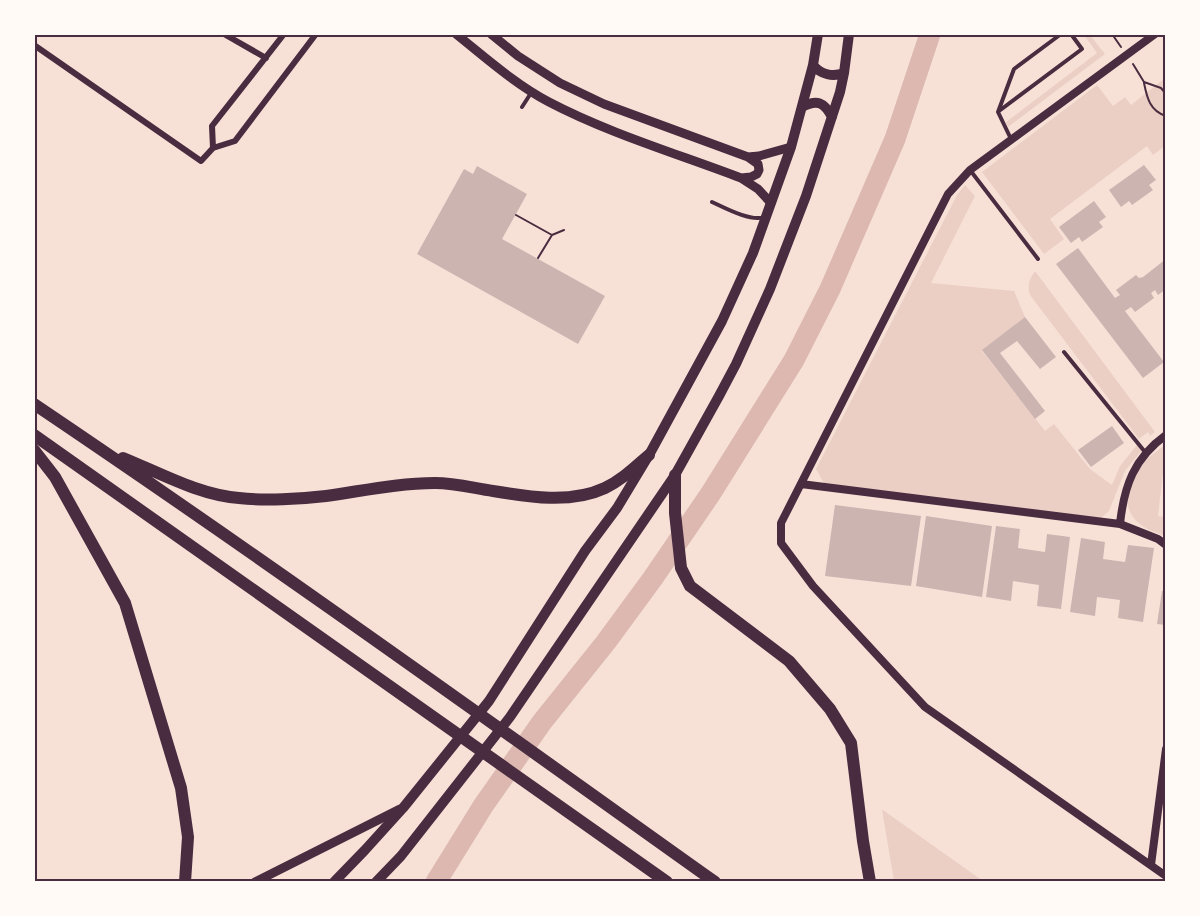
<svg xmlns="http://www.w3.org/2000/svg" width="1200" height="916" font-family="'Golos Text',sans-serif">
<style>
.green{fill:#ebcfc5}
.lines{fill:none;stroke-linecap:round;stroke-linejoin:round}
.river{stroke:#dcb8b0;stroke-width:21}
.building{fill:#ccb4b1}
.path{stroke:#4a2c40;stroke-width:2}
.service{stroke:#4a2c40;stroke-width:4}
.minor{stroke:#4a2c40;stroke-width:6}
.tertiary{stroke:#4a2c40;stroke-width:8}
.secondary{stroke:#4a2c40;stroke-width:9}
.primary{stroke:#4a2c40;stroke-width:10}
.motorway{stroke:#4a2c40;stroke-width:12}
.neatline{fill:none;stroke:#4a2c40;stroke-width:2}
</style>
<rect width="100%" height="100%" fill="#f7e1d7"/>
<path class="green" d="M1084,35H1090L1105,54L1008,127L1006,122L1097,53Z
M1165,78V146L1153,155L1147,146L1050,219L1064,239L1044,254L982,172L1097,85L1113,106L1125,97L1131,105Z
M965,185L975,196L931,283L1014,291L1025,317L982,351L1045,431L1054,424L1090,469L1112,485L1120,466L1137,445L1142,450L1125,471L1109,511L1101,518L825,485L816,469L957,195Z
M1035,271L1155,432L1150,436L1148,432L1139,439L1030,295C1027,285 1029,280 1035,271Z
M1165,445V467L1163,473L1158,516L1165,517V536C1159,533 1150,531 1144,527C1136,522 1129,514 1128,505C1125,492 1138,469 1147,459C1153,454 1159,449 1165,445Z
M882,810H883L983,881H894Z"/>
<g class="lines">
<path class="river" d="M436,882L483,806L542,722L606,642L653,578L711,493L794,360L830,289L895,139L930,34"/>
</g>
<path class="building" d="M1144,165L1156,180L1149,185L1153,190L1132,205L1129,201L1121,207L1109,190Z
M477,166L527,194L502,239L605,296L578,344L417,254L464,169L473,174Z
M1094,201L1106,217L1099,222L1103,227L1082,242L1079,237L1071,243L1059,227Z
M1078,248L1115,298L1120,295L1116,290L1136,275L1139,278L1143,277L1166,259V289L1158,295L1155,290L1151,293L1154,298L1135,312L1131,307L1125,311L1164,362L1143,378L1056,264Z
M1025,317L1056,357L1040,369L1017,341L1000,353L1045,411L1035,419L982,350Z
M1112,426L1124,443L1091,467L1078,450Z
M835,505L921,516L911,586L825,576Z
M926,516L992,526L982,597L916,586Z
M996,526L1020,529L1018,548L1045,552L1047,534L1070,537L1061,609L1037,606L1039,585L1013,581L1011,601L986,597Z
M1081,538L1105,542L1103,559L1125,562L1128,545L1154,548L1143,622L1118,618L1120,600L1097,597L1095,616L1070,612Z
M1162,591H1166V625L1157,624Z"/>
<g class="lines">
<path class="path" d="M1112,34L1121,47
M1133,64L1144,82L1161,88L1166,94
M1144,83C1147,98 1150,111 1166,116
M516,215L552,235
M538,258L552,235L564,230"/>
<path class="service" d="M522,107L531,93
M999,111L1082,49L1071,34
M1011,139L998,112L1014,69L1061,34
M970,170L1038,259
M712,202C725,208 751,222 764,217
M1064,352L1145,452"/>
<path class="minor" d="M224,34L266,58
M34,45L201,161L213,148L235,141L316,34
M213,148L212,126L284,34"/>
<path class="tertiary" d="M1155,34L970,170L948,194L781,523V543L813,586L925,707L1166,876
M801,484L1120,524L1158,539L1166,545
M1120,524C1124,486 1134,458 1166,435
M1151,865L1166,749"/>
<path class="secondary" d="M456,34C486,58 515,84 549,102C608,133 678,154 741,178L758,189L771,203
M491,34L518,56L560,83L604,104L748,157L759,156L791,147
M741,178L751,177L757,174L759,170L758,164L748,157
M255,882L400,809"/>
<path class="primary" d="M813,65C821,75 833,77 844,73
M802,107C817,99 824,102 832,117
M334,882L365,850L403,808L489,701L585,551L617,508L649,455L722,321L753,253L791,147L813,65L818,34
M376,882L401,856L510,717L675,475L719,396L736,364L770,289L806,196L840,92L844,73L849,34"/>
<path class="motorway" d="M34,404C264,559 489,721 715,882
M34,435L667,882
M34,450L55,477L125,603L181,788L188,837L185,882
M123,458C160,473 199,495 239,498C264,501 301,499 326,496C362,491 398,483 435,483C455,483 473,488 493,491C529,497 571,504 605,488C622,480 635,467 649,455
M675,475V513L681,568L690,586L789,661L830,709L851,743L863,841L870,882"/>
</g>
<rect width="1200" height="916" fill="none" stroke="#fffaf5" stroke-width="72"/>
<rect x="36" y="36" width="1128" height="844" class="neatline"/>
</svg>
